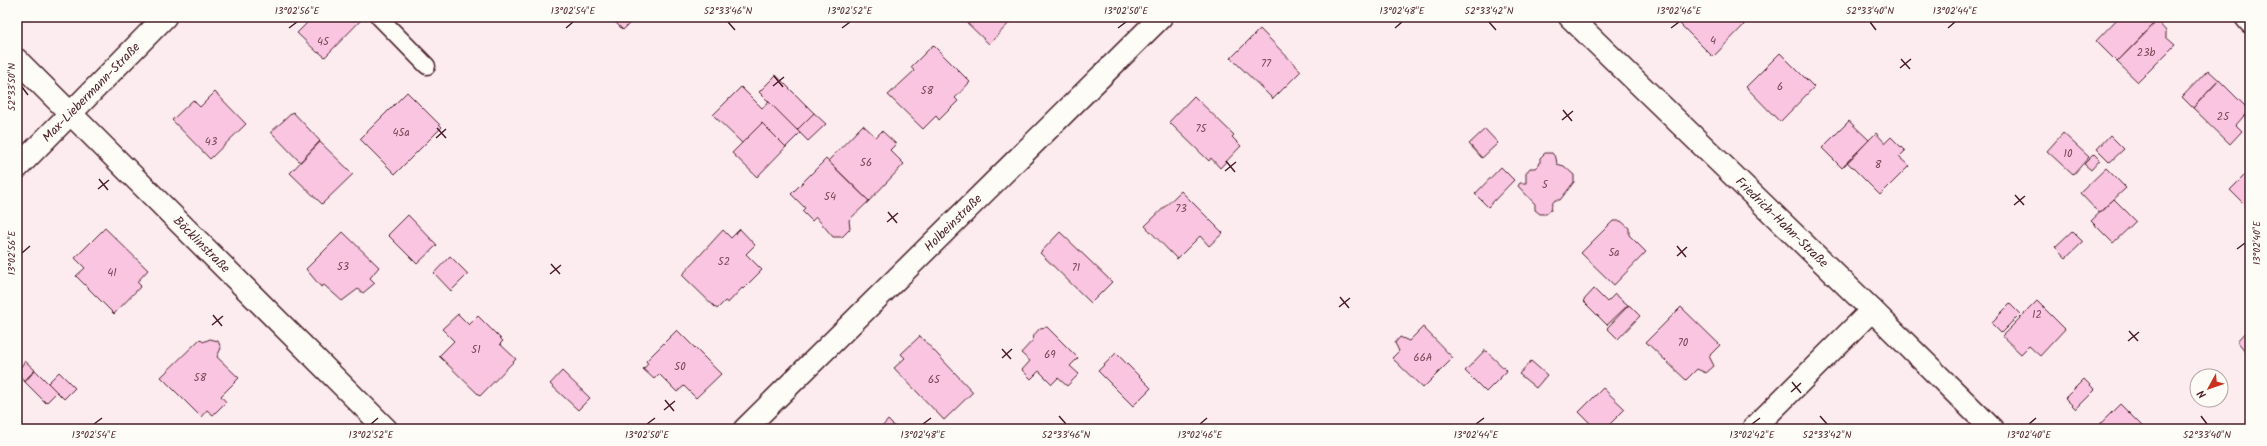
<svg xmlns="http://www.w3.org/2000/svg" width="2267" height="446" font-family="Kalam,sans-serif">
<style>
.building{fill:#fac5e0;stroke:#4a1f2b}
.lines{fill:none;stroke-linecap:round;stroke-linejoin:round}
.lane-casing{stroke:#4a1f2b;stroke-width:19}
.street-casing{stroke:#4a1f2b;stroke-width:25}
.secondary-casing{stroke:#4a1f2b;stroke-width:25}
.lane{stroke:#fdfcf7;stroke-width:16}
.street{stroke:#fdfcf7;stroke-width:22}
.secondary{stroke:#fdfcf7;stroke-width:22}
.ticks{fill:none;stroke:#4a1f2b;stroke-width:1.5}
.labels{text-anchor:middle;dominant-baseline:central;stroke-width:3.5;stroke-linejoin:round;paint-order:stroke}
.number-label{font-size:11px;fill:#764858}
.street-label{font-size:13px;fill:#4a1f2b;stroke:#fdfcf7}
.neatline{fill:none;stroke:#4a1f2b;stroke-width:1.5}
.ticks-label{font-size:10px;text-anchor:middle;fill:#4a1f2b}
</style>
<rect width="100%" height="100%" fill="#fcecf0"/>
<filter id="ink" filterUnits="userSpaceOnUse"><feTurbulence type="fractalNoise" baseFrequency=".025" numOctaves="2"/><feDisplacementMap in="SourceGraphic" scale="8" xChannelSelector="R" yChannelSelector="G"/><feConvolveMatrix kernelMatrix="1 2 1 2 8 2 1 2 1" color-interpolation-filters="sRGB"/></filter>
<g filter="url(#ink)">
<path class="building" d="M306,17H364L325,57L319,52L318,53L297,33L309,21Z
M610,17H636L623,30Z
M961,17H1015L989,44Z
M1438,17H1447L1442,21Z
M1676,17H1736L1744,25L1713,57L1680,24L1682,23Z
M2119,17H2152L2157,21L2117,62L2096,41Z
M2157,21L2166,31V37L2175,45L2138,82L2117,62Z
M1260,29L1301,71L1273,99L1231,58Z
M933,45L970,82L955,98L958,101L939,120L936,116L923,129L888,95L914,71L911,67Z
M1780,53L1814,87L1780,122L1746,87Z
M2208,70L2219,80L2193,108L2182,97Z
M776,75L814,113L797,130L759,92Z
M2219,80L2249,110L2236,125L2242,131L2230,144L2193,108Z
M741,87L762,108L769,102L800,133L786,147L762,123L742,143L713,115Z
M215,92L246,124L210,159L172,120L193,100L200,107Z
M407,92L442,127L395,174L360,139Z
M1194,96L1234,135L1232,137L1241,146L1220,168L1211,158L1209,161L1169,122Z
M293,112L320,141L300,162L271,132Z
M814,113L826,124L808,141L797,130Z
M1849,121L1869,140L1842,168L1822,148Z
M762,123L786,147L757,177L732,153Z
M863,125L876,137L882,131L896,144L890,150L904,164L869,201L828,161Z
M1485,129L1498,143L1482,158L1469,144Z
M1876,133L1885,143L1891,137L1905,151L1899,157L1909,166L1880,195L1847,162Z
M2063,133L2089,157L2073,175L2047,151Z
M2110,135L2124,149L2110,162L2097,149Z
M320,142L353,174L322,204L290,173Z
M1545,153H1552L1556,158L1557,164L1564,166L1574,175V182L1560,200H1555L1552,204L1551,210L1546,214H1540L1535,210V204L1518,186L1520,183H1526V173L1530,168H1535L1540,163V158Z
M2094,154L2100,160L2091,170L2084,164Z
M826,159L869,201L849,220L850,229L842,237H833L816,217L812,221L802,211L805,208L791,194Z
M1501,167L1514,180L1488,207L1475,194Z
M2106,168L2126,188L2099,213L2080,193Z
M2250,170V210L2230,190Z
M1181,191L1223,233L1209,246L1200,236L1177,259L1145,226Z
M2114,199L2136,221L2113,243L2091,221Z
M408,215L437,245L417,264L388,235Z
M1613,221H1621L1629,228V235L1646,252L1614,285L1581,253Z
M105,228L148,270L137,282L141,286L114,314L76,276L85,268L75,258Z
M740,229L755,245L746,254L762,270L743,289L742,288L728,303L725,301L717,309L682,275L723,230L731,238Z
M2072,231L2083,242L2066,258L2055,247Z
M343,232L379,267L370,278L375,283L363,293L358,289L342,301L324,285L321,287L306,269Z
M1060,232L1112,282L1091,303L1040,253Z
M450,256L468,274L451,291L434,273Z
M1594,289L1607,302L1615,294L1628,305L1607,325L1583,301Z
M2037,301L2065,329L2040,356L2029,346L2021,354L2002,336Z
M2010,304L2020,314L2001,333L1991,323Z
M1629,305L1640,316L1618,339L1607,328Z
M1681,307L1720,345L1709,356L1714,366L1706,373L1697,369L1686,380L1646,342Z
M458,314L469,325L478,316L503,341L500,344L516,359L480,396L439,356L454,341L442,329Z
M1047,327L1078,358L1070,366L1079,374L1067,386L1058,378L1052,384L1039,371L1031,379L1022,370L1030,361L1021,353L1033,340L1034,335L1040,328Z
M1423,327L1453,358L1423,388L1392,358L1399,351L1395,343L1400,337L1409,341Z
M2248,329L2250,331V357L2237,341Z
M677,330L721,374L696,398L684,386L677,392L659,374L654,379L643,369L648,364L646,361Z
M920,336L973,392L944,420L894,368L905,358L901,354Z
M200,339L203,342L210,339L218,341L221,348L217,357L239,378L221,396L226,402L213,415L207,410L201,417L161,377Z
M1485,350L1507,371L1486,392L1465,371Z
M1116,353L1151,388L1133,406L1098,371Z
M25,361L35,370L25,382L17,372Z
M1531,361L1547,375L1536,388L1519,374Z
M35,370L57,392L46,403L24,381Z
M562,371L590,398L578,410L550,384Z
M59,372L75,388L64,399L48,383Z
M2084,379L2095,390L2076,409L2065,398Z
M1603,388L1625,409L1605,429H1596L1579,412Z
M2120,404L2145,429L2096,428Z
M888,420L897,429H880Z"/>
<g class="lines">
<g class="lane-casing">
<path id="lane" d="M379,17L427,66"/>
</g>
<g class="street-casing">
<g id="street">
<path id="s1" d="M1570,17L1872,310L1992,429"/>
<path id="s2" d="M17,60L386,429"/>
<path id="s3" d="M17,168L165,17"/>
<path id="s4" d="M745,429L1161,17"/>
<path d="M1753,429L1872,310"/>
</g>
</g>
<g class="secondary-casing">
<path id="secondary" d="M2246,17L2250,22"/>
</g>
<use href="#lane" class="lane"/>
<use href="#street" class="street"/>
<use href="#secondary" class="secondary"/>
</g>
</g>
<path class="ticks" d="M728,22L735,30M1489,22L1496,30M1870,22L1876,30M289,28L297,22M566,28L573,22M842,28L850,22M1118,28L1126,22M1395,28L1402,22M1671,28L1679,22M1948,28L1955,22M1901,59L1910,69M1900,68L1911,59M774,76L783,87M773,86L784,77M22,87L28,95M1563,110L1572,121M1562,120L1573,111M437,128L446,138M436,138L446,129M1226,161L1235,172M1225,171L1236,162M99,179L108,190M98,189L109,180M2015,195L2024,205M2014,205L2025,196M888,212L897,223M887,222L898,213M1677,246L1686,257M2237,249L2245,243M22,253L30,246M1677,256L1687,247M551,264L560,274M550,274L561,265M1340,297L1349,308M1339,307L1350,298M213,315L222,326M212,325L223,316M2129,331L2138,341M2128,341L2139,332M1002,349L1011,359M1002,358L1012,349M1792,382L1801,393M1791,392L1801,383M665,400L674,411M664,410L675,401M1059,416L1066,424M1820,416L1827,424M2201,416L2207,424M94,424L102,418M371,424L378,418M647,424L655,418M923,424L931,418M1200,424L1207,418M1476,424L1484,418M1752,424L1760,418M2029,424L2036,418"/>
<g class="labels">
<g class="number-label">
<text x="1713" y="41">4</text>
<text x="323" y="42">45</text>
<text x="2146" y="53">23b</text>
<text x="1266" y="64">77</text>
<text x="1780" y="87">6</text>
<text x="927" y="91">58</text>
<text x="2223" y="117">25</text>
<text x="1201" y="129">75</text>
<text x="401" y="133">45a</text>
<text x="211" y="142">43</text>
<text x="2068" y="154">10</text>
<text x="866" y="163">56</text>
<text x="1878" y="165">8</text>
<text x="1545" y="185">5</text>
<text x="830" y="197">54</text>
<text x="1181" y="209">73</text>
<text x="1614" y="253">5a</text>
<text x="724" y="262">52</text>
<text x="343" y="267">53</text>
<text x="1076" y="268">71</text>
<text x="112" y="273">41</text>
<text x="2037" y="315">12</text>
<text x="1683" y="343">70</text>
<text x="476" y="350">51</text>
<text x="1050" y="355">69</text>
<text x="1423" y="358">66A</text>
<text x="680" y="367">50</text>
<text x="200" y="378">58</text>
<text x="934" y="380">65</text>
</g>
<g class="street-label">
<text stroke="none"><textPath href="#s3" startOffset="106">Max-Liebermann-Straße</textPath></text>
<text stroke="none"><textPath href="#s1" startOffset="295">Friedrich-Hahn-Straße</textPath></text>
<text stroke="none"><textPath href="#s4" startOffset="293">Holbeinstraße</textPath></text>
<text stroke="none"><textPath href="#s2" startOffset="261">Böcklinstraße</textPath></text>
</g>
</g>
<rect width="2267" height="446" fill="none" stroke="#fdfcf7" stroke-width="44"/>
<g transform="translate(2209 388) rotate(230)"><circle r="19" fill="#fdfcf7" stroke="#b5a4a5"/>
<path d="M0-3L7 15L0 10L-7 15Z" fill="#c8321e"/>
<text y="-6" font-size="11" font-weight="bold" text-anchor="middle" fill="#4a1f2b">N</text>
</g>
<rect x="22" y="22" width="2223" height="402" class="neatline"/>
<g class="ticks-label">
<text x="297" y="14">13°02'56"E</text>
<text x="573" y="14">13°02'54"E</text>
<text x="728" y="14">52°33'46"N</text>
<text x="850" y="14">13°02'52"E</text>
<text x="1126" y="14">13°02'50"E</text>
<text x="1402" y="14">13°02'48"E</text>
<text x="1489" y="14">52°33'42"N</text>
<text x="1679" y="14">13°02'46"E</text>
<text x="1870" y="14">52°33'40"N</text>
<text x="1955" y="14">13°02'44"E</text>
<text transform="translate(11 87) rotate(-90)" y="4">52°33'50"N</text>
<text transform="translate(2256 243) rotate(-90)" y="4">13°02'40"E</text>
<text transform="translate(11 253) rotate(-90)" y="4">13°02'56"E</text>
<text x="94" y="438">13°02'54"E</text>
<text x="371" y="438">13°02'52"E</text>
<text x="647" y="438">13°02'50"E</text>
<text x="923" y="438">13°02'48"E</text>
<text x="1066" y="438">52°33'46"N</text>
<text x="1200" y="438">13°02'46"E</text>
<text x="1476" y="438">13°02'44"E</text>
<text x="1752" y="438">13°02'42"E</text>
<text x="1827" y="438">52°33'42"N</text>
<text x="2029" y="438">13°02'40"E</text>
<text x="2207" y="438">52°33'40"N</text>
</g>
</svg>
